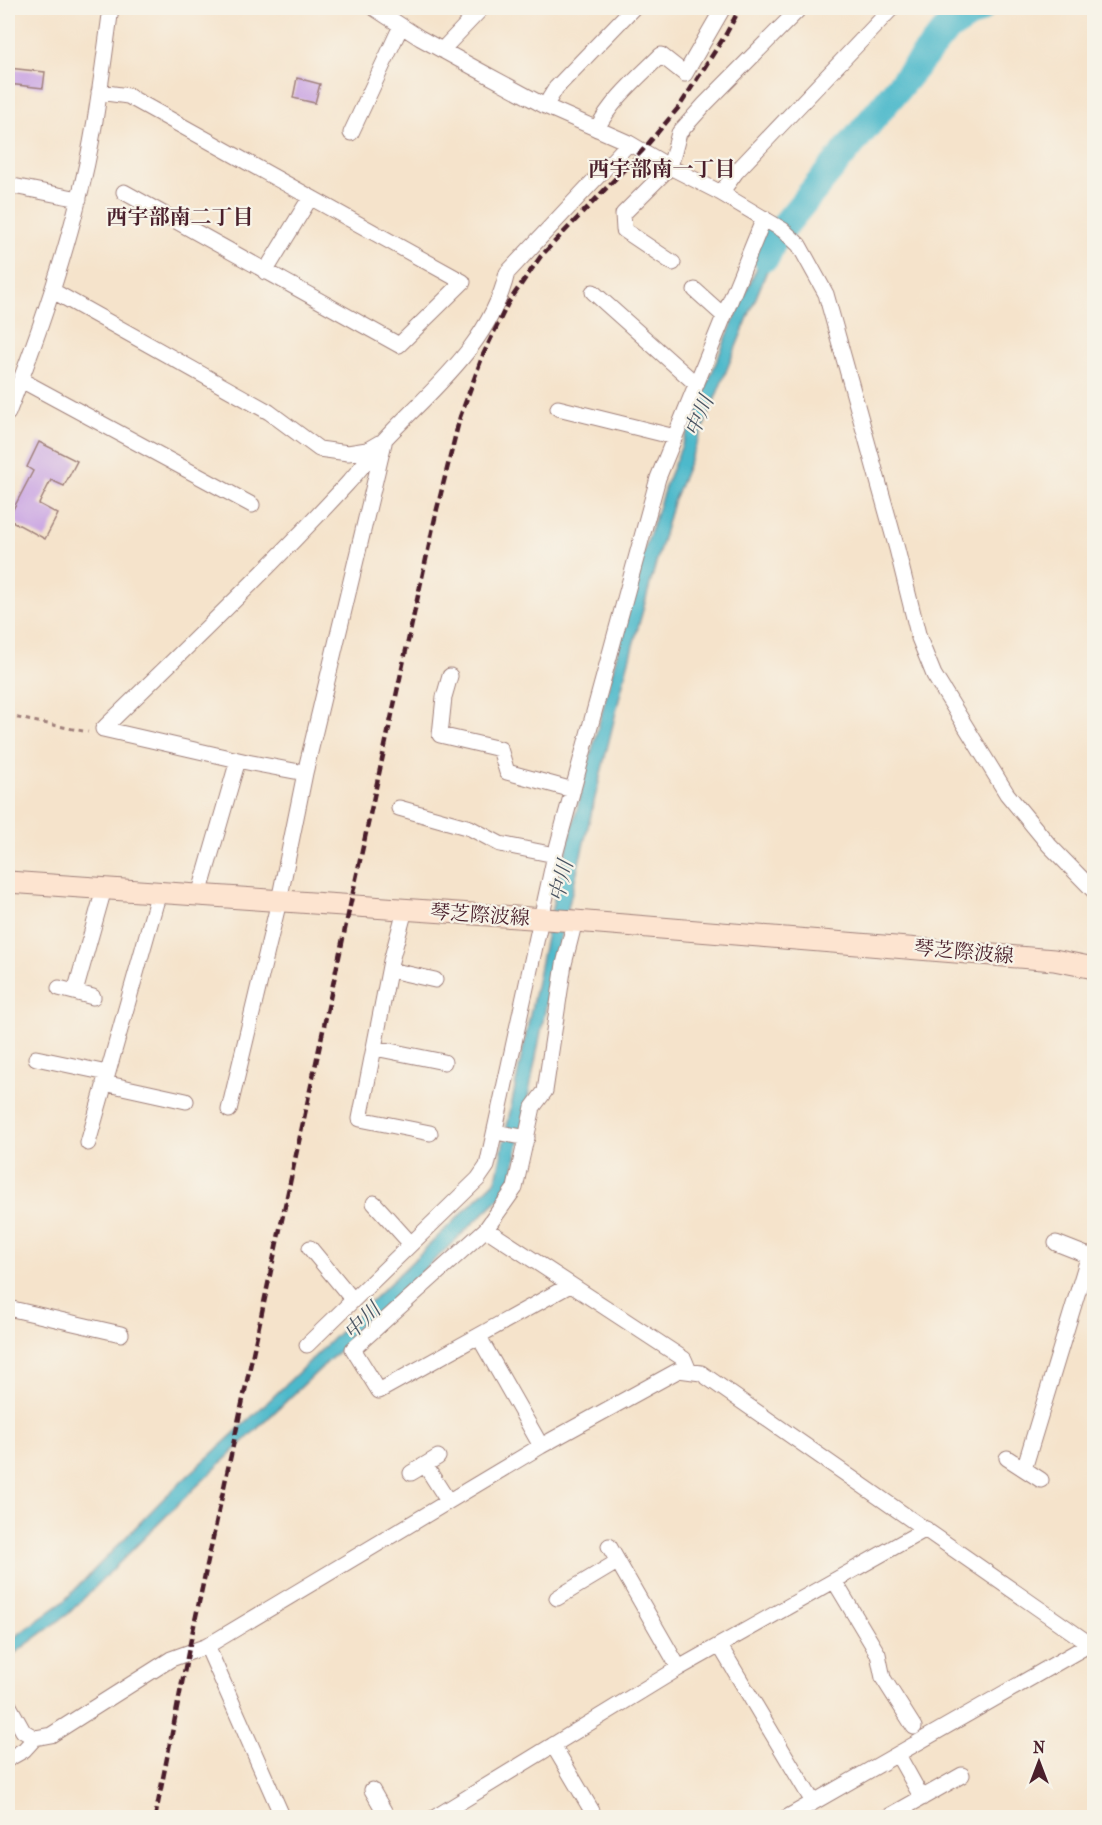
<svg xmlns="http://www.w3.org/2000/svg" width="1102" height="1825" font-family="'IM FELL French Canon','Noto Serif JP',serif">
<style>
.water{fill:#4eb9cb;stroke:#4c6c7b;stroke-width:1.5}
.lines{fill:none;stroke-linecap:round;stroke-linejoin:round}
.river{stroke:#4eb9cb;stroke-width:28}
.building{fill:#c69fe2}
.minor-casing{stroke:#a0817b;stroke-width:17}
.secondary-casing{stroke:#a0817b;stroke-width:23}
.path{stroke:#a0817b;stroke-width:3;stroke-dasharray:4.5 4.5;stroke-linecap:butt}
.minor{stroke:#fff;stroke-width:15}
.secondary{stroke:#fde4d0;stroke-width:21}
.rail{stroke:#4a1f2b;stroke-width:4.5;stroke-dasharray:9 4.5;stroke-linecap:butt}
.labels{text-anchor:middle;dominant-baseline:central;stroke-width:4.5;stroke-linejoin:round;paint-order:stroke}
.street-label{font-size:20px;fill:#4a1f2b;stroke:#f7f3e8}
.neighbourhood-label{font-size:21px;font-weight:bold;fill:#4a1f2b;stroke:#f7f3e8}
.water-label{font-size:21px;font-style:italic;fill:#4b5563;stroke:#f7f3e8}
</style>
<rect width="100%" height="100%" fill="#f7f3e8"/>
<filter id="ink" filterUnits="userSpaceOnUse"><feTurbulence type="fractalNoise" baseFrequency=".0167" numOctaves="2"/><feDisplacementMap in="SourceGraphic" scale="12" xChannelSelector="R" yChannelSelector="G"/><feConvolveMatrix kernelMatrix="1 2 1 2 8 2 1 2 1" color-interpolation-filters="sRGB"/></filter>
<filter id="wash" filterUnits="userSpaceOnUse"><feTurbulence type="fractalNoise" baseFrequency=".008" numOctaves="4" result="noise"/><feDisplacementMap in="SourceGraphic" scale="24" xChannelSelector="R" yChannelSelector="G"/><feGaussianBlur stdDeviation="1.35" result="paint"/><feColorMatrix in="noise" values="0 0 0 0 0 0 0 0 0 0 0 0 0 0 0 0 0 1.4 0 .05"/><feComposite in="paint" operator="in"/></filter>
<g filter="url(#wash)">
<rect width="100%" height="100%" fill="#f5e3cb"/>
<path class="water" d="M772,233L781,236L673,502L627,667L555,961L510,1188L178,1504L68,1614L8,1658V1642L63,1602L164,1498L272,1398L496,1180L555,894L641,561L666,484L727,336Z"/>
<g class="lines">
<path class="river" d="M766,257L775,237L945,31L981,8"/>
</g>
<g id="blocks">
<path class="building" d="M8,68L45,72L43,88L8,84Z
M297,78L320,84L315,103L293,98Z
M39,442L77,461L64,486L51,480L39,504L58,514L45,539L8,519L33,471L27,467Z"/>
</g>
</g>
<g filter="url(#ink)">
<use href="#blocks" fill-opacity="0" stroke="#a0817b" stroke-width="1.5"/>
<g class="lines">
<g class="minor-casing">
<path id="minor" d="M374,8L420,38L482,72L545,106L629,143L670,167L721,193L783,230L799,245L826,294L897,549L919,638L934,675L1007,794L1049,845L1094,891
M442,50L482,8
M99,92L128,96L463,282L399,345L124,192
M545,106L556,88L633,8
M597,129C611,100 639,77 661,55L685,74L723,8
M351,133L401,26
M8,185L79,199
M721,193L736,172L892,8
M673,263L624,230L623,214L670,167L679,133L705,104L800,8
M265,272L310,198
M695,290L724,316
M53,291L269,412L319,449L348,453L367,450L379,443
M593,292L696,384
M21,380L252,505
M558,408L675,437
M8,413C35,344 60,274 78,201C95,138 102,72 111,8
M450,676L444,697L440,735L500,749L507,772L573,790
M103,729C185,649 269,569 347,484C360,470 372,453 385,439C433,388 490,344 507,273L629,143
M103,729L247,762L305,773
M399,808L470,828L500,844L555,855
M199,895L238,760
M405,910L391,961L360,1119L430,1133
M390,970L435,980
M59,988L93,997
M75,992L104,889
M375,1048L444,1062
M36,1058L107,1073
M104,1083L186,1101
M229,1110L279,901L305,773L384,443
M496,1132L527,1138
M88,1143L159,892
M374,1203L411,1244
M486,1229L684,1359L689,1371
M1056,1243L1094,1258
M310,1248L353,1300
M570,1285L379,1391L353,1349L486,1229L515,1188L533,1107L545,1091L564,964L575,921
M8,1308L121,1334
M479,1337L541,1446
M307,1345L478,1179L487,1166L555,855L658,478L764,218
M1007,1458L1041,1480
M425,1465L448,1501
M1024,1469L1089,1255
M411,1473L438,1457
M609,1546L679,1668
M835,1582L878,1654L883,1678L914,1727
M557,1598L617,1562
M207,1646L283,1818
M720,1646L813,1802
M8,1704L23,1731L35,1738L51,1735L171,1659L207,1646L541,1446L679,1370L701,1373L1094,1647
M553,1745L592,1811
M898,1755L922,1798
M8,1759L24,1750L35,1738
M372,1790L388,1818
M434,1818L679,1668L926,1529
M786,1818L1090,1644
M886,1818L962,1775"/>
</g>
<g class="secondary-casing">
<path id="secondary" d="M8,882L575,921L1054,960L1094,968"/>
</g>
<path class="path" d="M8,716L88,732"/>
<use href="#minor" class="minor"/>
<use href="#secondary" class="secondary"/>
<path class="rail" d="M155,1818L188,1653L350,906L437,509L460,417L483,355L508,303L541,256L642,151L679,107L726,34L740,8"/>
</g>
</g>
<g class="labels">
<g class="street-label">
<text transform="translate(480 915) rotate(4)">琴芝際波線</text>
<text transform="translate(964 952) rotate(5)">琴芝際波線</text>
</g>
<g class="neighbourhood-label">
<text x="662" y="169">西宇部南一丁目</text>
<text x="180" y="217">西宇部南二丁目</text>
</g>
<g class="water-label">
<text transform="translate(699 416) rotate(-67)">中川</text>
<text transform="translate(561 881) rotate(-76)">中川</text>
<text transform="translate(362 1321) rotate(-45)">中川</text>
</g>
</g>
<rect width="1102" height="1825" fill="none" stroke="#f7f3e8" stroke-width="30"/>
<g transform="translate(1039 1762)" stroke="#f7f3e8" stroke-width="4.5" paint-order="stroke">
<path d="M0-4.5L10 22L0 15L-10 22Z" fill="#4a1f2b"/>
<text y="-9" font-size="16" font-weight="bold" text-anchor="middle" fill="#4a1f2b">N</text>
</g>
</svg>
